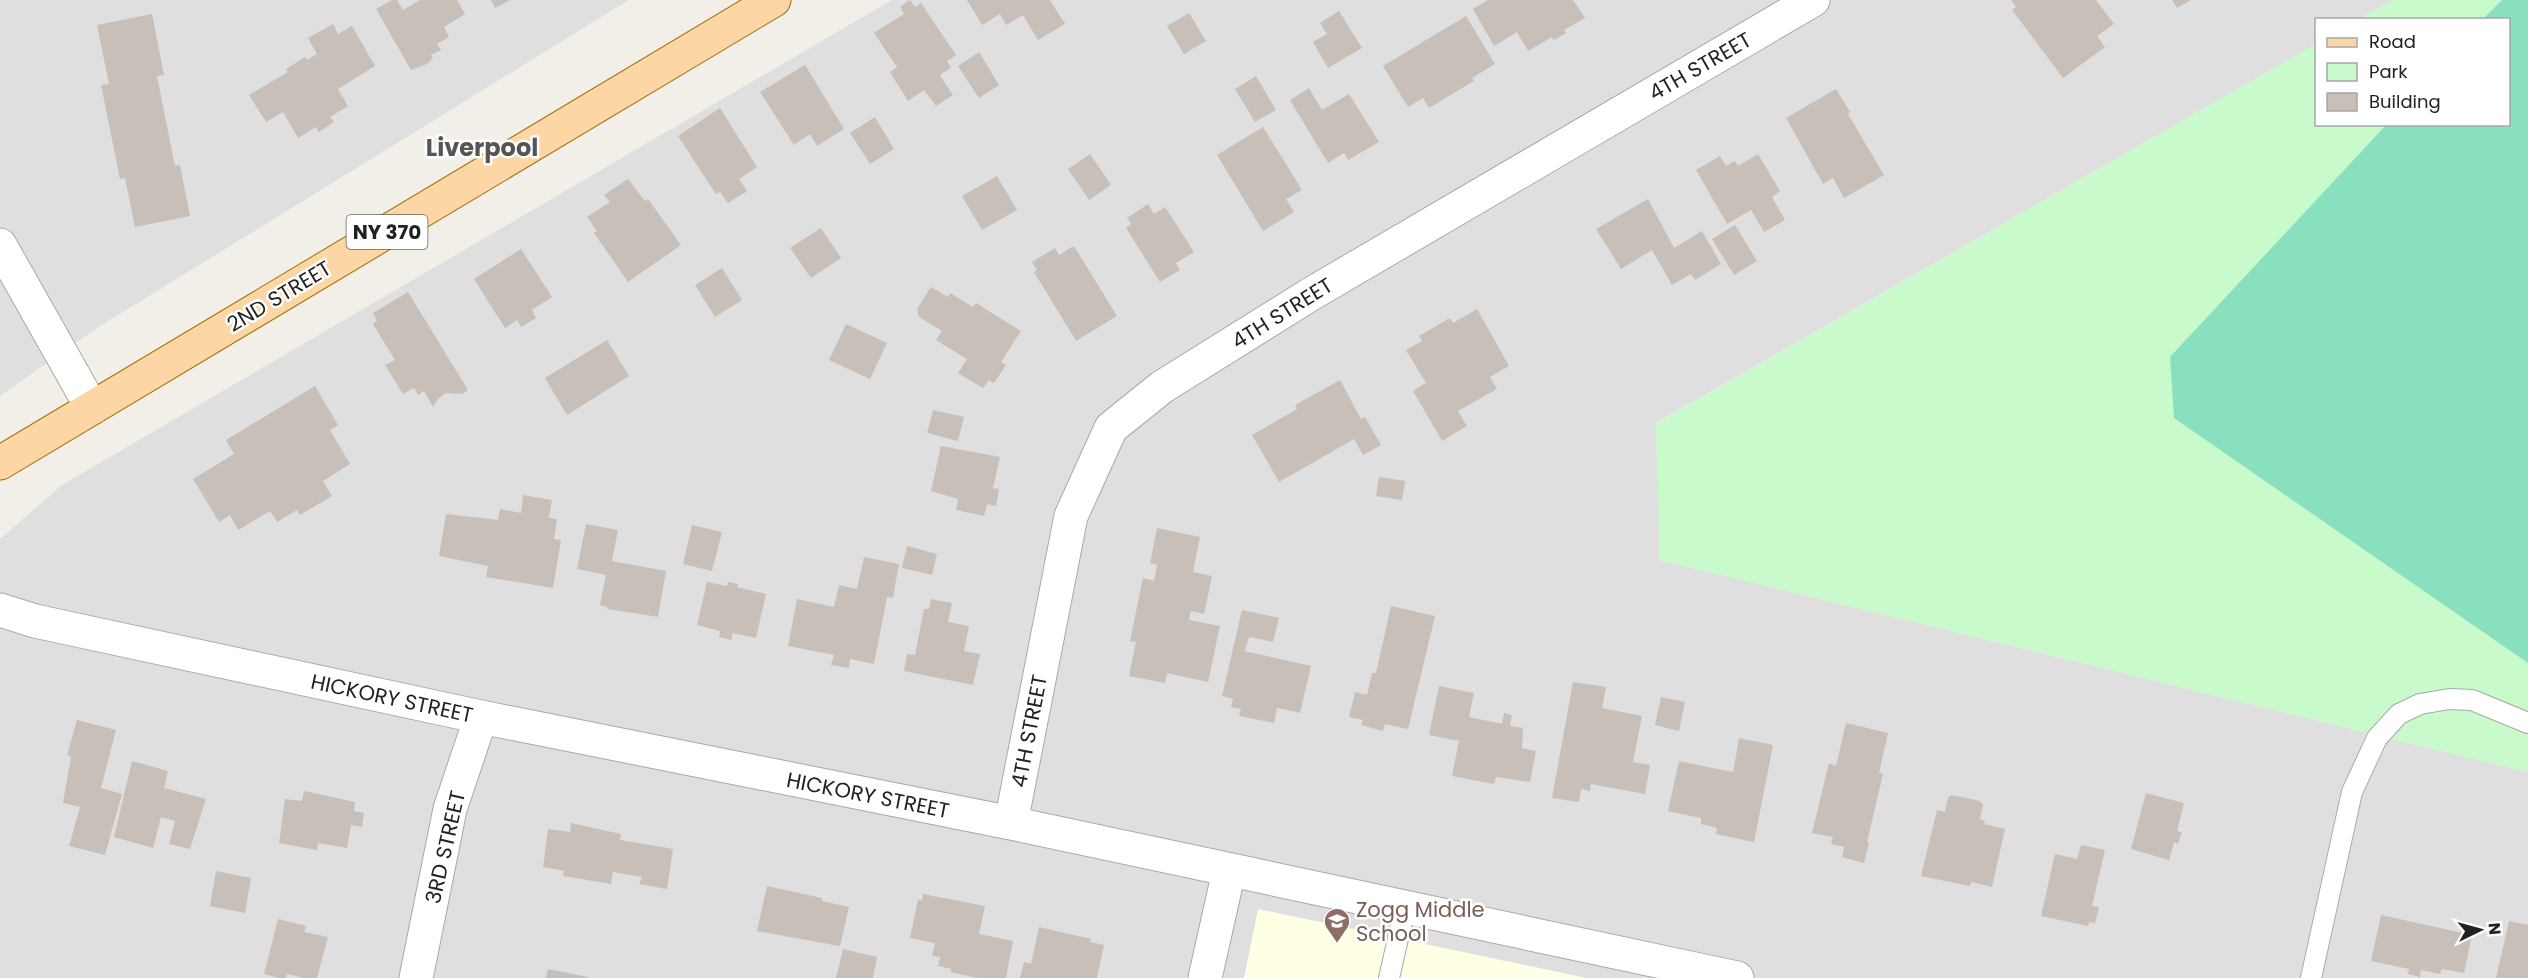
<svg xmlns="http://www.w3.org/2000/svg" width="2528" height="978" font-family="Poppins,sans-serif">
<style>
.residential{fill:#e0dfdf}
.education{fill:#ffffe5}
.park{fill:#c8facc}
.pitch{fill:#88e0be}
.building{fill:#c7bfb8}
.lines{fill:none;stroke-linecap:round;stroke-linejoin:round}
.lane-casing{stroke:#a9a9a9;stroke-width:22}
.street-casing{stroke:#a9a9a9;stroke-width:35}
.primary-casing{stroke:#a06b00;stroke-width:35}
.lane{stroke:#fff;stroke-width:20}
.street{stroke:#fff;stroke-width:33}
.primary{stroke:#fcd6a4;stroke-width:33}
.labels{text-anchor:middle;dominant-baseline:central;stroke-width:5;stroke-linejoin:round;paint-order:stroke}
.shield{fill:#fff;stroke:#646464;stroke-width:1.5}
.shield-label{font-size:20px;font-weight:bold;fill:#222}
.street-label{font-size:21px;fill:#222;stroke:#fff}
.education-label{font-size:21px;fill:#785e54;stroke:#fff;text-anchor:start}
.quarter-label{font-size:24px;font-weight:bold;fill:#555;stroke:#fff}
</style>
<rect width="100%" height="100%" fill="#f2efe9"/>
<path class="residential" d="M0,0H629L97,328L0,396Z
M892,0H2393L2359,19L2316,20V44L1656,423L1660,560L2528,772V978H0V539L62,485Z"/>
<path class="education" d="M1258,909L1587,978H1244Z"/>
<path class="park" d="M2393,0H2528V772L1660,560L1656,424L2316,44V124H2508V20L2359,19Z"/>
<path class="pitch" d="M2502,0H2528V663L2174,418L2170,357L2386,125L2508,124V20L2483,19Z"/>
<path class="building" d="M392,0H397L403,10L420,0H457L465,14L444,27L449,37L437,44L441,50L431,55L433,58L427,64L411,70L376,9Z
M491,0H510L495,8Z
M910,0L915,7L921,3L956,55L947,61L951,68L941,74V77L953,95L936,106L924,90L908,101L890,72L897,67L874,33L904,14L900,7Z
M967,0H1050L1065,24L1038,40L1023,15L1006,25L1000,14L982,25Z
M1488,0H1573L1585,18L1564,30L1566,33L1554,40L1552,37L1528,51L1517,32L1494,46L1473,9Z
M2011,0H2096L2114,24L2097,36L2105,47L2063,78L2012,10L2016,7Z
M2172,0H2191L2177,8Z
M1339,11L1362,48L1328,68L1313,42L1327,34L1320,23Z
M1189,13L1206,41L1184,54L1167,26Z
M152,14L164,75L157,76L175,166L180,165L190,216L135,227L125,178L120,179L101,85L109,84L97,25Z
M1466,16L1495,64L1472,78L1474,81L1429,108L1423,98L1408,107L1383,66Z
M333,24L338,34L352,26L375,66L338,89L348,106L330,117L334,122L319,132L316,127L298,138L283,112L266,122L249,95L288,72L286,69L305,57L307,60L317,54L308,38Z
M979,52L999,85L979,98L958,66Z
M805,65L844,129L817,146L810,134L794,145L760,92Z
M1256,76L1276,110L1255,122L1235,89Z
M1309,88L1322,110L1349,94L1379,142L1348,160L1344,153L1328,163L1290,100Z
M1836,89L1850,112L1848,114L1884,175L1844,198L1833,178L1823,184L1786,118Z
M720,108L757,167L739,179L747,191L728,203L720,192L716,194L678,136Z
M875,117L894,149L870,164L850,133Z
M1263,127L1302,190L1286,199L1294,212L1263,231L1217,155Z
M1090,154L1111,185L1089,200L1068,169Z
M1758,154L1780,191L1772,197L1785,220L1764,232L1751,210L1727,224L1696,170L1720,156L1726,166L1735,161L1738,166Z
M997,176L1017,210L982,230L962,196Z
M628,179L645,201L648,199L681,245L628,282L594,233L597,231L587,217L610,202L604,195Z
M1648,199L1674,248L1702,231L1721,264L1695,280L1691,274L1672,285L1652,250L1621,269L1596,229Z
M1148,204L1154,214L1165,207L1194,252L1176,263L1180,270L1160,282L1126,228L1131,224L1127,218Z
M1735,225L1757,261L1734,275L1712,239Z
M821,228L841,258L811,278L790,248Z
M1074,246L1117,316L1076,341L1034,272L1037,270L1032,262L1055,248L1059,255Z
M521,249L552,297L532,310L536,318L521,327L517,320L505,328L474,279Z
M722,268L742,300L715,317L695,285Z
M931,287L948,297L950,293L973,307L976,303L1021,331L1001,362L1006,365L994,383L989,380L983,388L958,373L967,359L936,340L942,331L919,317L917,309Z
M408,292L468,390L462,394L446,393L439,398L433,407L424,391L418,395L414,388L403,394L385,365L395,360L373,324L377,321L373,313Z
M1477,309L1509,366L1490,377L1497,389L1458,411L1467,426L1442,441L1413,391L1426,383L1406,350L1422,341L1419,336L1450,318L1453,323Z
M846,324L887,343L870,379L829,360Z
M607,340L629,376L567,415L545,378Z
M1340,380L1361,419L1365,417L1381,445L1363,455L1354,439L1279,482L1252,435L1297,409L1295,405Z
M315,386L338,425L330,430L350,464L323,481L332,496L300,515L297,510L277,522L270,511L238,530L230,515L219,522L193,479L234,454L226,440Z
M933,410L964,417L958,441L927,433Z
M941,446L1000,457L993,488L999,489L996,506L987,504L984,516L956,510L958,499L931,491Z
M1379,477L1405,481L1402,500L1376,496Z
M523,495L552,500L549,518L557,519L554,539L561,540L553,588L486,577L488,566L439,556L446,514L498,520L500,509L521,513Z
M586,524L618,530L612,561L666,571L658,617L607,609V607L600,605L606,575L577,569Z
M692,525L722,532L712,571L683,564Z
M1157,528L1200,537L1193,572L1212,576L1204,614L1191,611L1189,620L1220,626L1208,682L1167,673L1165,683L1129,676L1136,642L1130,641L1143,578L1154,581L1157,565L1150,563Z
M907,546L937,554L932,575L902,568Z
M864,557L899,564L893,598L887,597L874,664L850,659L849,668L831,665L834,655L788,646L797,599L834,607L839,585L857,589Z
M707,582L727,586L728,582L738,584L737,587L766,594L756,638L733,633L731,640L719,637L720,631L697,625Z
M931,599L952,603L948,622L969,626L964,651L980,654L973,685L904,671L907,654L915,655L924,609H929Z
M1391,606L1435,616L1408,729L1385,724L1383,731L1361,725L1363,720L1349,717L1355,692L1367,695L1372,673H1376Z
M1242,610L1279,618L1273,642L1249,637L1245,651L1311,666L1300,713L1277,708L1274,723L1239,716L1241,709L1231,707L1233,699L1222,696Z
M1573,682L1606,687L1602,708L1642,716L1633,762L1650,765L1645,794L1591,784L1590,791L1581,789L1579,802L1552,798Z
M1439,686L1474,693L1469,717L1502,724L1504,713L1512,715L1510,726L1523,728L1522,748L1536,751L1530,782L1496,777L1494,784L1452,776L1459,741L1429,735Z
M1661,697L1685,702L1679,731L1655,725Z
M77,720L116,730L101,788L122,794L105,855L69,846L80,807L63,803L71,757L67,755Z
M1846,723L1888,733L1879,773L1883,774L1867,842L1869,843L1864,863L1842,857L1844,847L1831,844L1833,837L1812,833L1829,763L1836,766Z
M1739,738L1773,745L1754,842L1716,834L1717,828L1701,824V818L1668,811L1679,761L1733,772Z
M132,761L168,771L164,788L206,799L190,849L169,844L175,821L161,817L153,848L114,837Z
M304,791L355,802L354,811L364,813L362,827L351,825L347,848L318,843L317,850L279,843L285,799L302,801Z
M2146,793L2184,803L2177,831L2182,832L2178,844L2174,842L2169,860L2131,849Z
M1952,795L1980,801L1983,805L1980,819L1985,821L1984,824L2005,829L1992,887L1971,882L1970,886L1921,876L1937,810L1945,812L1948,797Z
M571,823L621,834L620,840L673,849L667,889L639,884L642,877L613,872L611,884L563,876L564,871L543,867L548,829L570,832Z
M2081,845L2105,850L2092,906L2099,907L2095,923L2089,922L2088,926L2041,916L2055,854L2077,859Z
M216,871L251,878L245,913L210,906Z
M767,886L822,898V901L849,907L840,946L757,931Z
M923,894L985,906L979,934L1013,941L1006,978H977L950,972L952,969L938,966L940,957L932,956L935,943L910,938L918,900H922Z
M2381,915L2472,935L2464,973L2442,969L2440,974L2421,970L2420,977L2408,974L2409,969L2371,961Z
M278,919L306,926L304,932L328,937L317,978H304L287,974L286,978H279L264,974Z
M2509,921L2528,925V978H2496Z
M1039,927L1091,939L1090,942L1104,945L1097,978H1020L1024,962L1031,964Z
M843,949L877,957L873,978H836Z
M548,969L588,977V978H546Z"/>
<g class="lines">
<g class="lane-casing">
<path id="lane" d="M1389,978L1405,908
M2311,978L2352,792L2377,738L2399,714L2420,704L2449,699L2472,700L2528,723"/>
</g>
<g class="street-casing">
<path id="street" d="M0,245L92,408
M0,610L35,621L481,717L1011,823L1737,978
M1011,823L1071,516L1111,428L1162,387L1311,294L1813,0
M416,978L450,809L481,717
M1205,978L1229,871"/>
</g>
<g class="primary-casing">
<path id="primary" d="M0,463L774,0"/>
</g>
<use href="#lane" class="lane"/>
<use href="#street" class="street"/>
<use href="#primary" class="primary"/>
</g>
<defs>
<g id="school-pin" transform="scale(1.35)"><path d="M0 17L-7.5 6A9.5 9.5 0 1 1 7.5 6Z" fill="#8d6e63" stroke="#fff"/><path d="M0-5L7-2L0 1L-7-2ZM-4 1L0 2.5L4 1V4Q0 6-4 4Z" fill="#fff"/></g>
</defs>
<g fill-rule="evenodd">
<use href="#school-pin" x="1337" y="921"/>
</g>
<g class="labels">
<rect class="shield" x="346.5" y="215" width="81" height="34" rx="4.5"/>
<g class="shield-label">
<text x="387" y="232">NY 370</text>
</g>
<g class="street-label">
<text transform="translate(1700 66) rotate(-30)">4TH STREET</text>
<text transform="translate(279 296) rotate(-31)">2ND STREET</text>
<text transform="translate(1282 313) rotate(-32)">4TH STREET</text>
<text transform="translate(392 698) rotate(12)">HICKORY STREET</text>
<text transform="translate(1029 731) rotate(-79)">4TH STREET</text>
<text transform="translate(868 795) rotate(11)">HICKORY STREET</text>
<text transform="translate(445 847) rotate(-77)">3RD STREET</text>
</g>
<g class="education-label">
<text x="1356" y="909">Zogg Middle<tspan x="1356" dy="24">School</tspan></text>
</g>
<g class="quarter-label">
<text x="482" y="147">Liverpool</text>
</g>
</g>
<rect x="2315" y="18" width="195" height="108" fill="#ffffff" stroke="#a7a7a7" stroke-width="1.5"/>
<rect x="2327" y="38" width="30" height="9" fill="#fcd6a4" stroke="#a7a7a7" stroke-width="1.5"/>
<text x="2369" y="48" font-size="18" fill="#222222">Road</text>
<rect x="2327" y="63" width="30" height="18" fill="#c8facc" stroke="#a7a7a7" stroke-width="1.5"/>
<text x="2369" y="78" font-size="18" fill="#222222">Park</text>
<rect x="2327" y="93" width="30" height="18" fill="#c7bfb8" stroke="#a7a7a7" stroke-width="1.5"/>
<text x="2369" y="108" font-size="18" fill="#222222">Building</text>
<g transform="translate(2480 930) rotate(85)" stroke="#ffffff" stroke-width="4.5" paint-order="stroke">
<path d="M0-4.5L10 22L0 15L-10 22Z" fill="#222222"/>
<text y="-9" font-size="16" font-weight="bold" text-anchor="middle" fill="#222222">N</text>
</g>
</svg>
